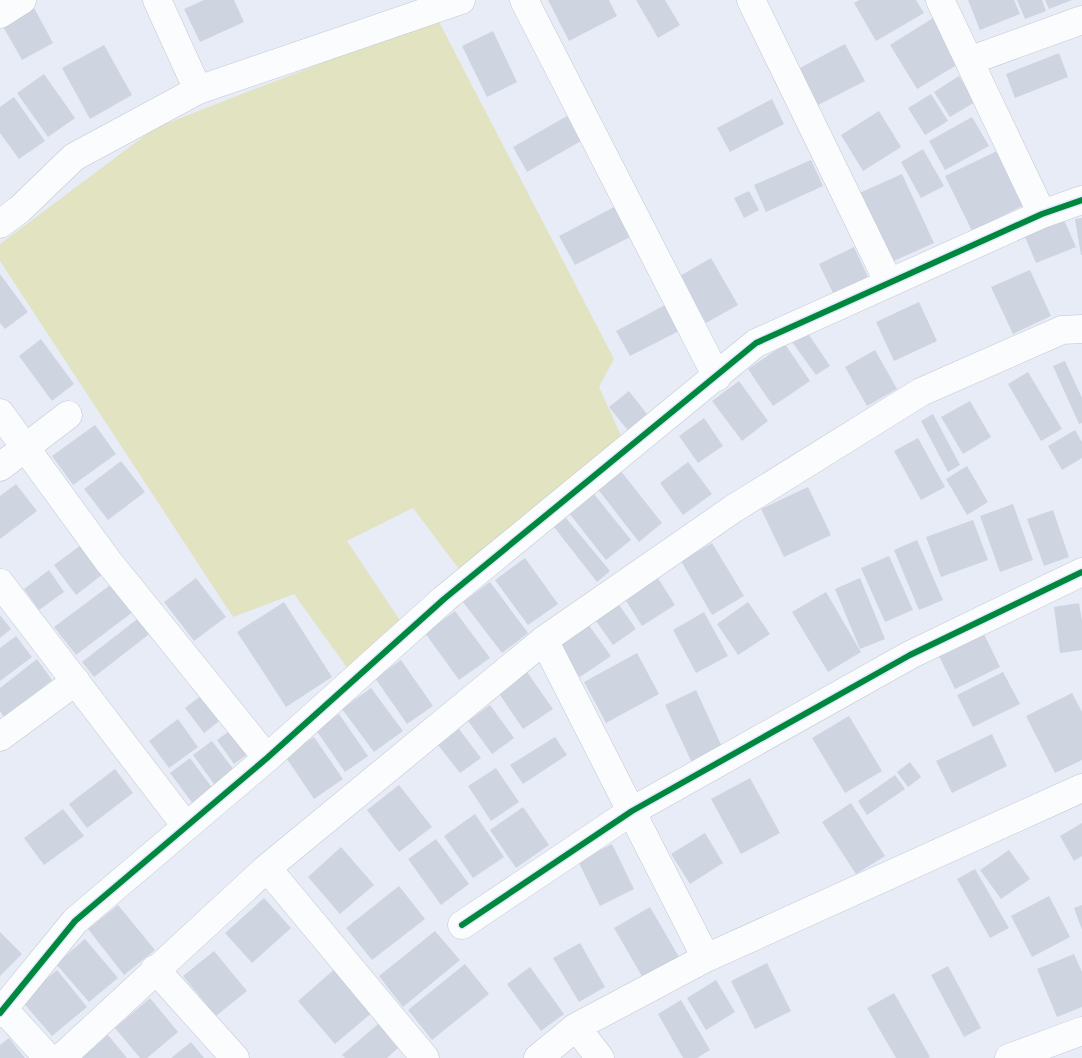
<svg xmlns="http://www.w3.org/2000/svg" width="1082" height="1058" font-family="'Source Sans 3',sans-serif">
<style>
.green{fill:#e2e3c1}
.building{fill:#cfd5e0}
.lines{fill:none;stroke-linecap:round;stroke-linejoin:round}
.minor-casing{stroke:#c2c7d2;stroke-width:29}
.minor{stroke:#fbfcfe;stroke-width:28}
.cycleway-casing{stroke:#e1eafd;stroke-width:9}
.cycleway{stroke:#00873e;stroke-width:6}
</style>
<rect width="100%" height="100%" fill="#e7ecf7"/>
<path class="green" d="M437,18L614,359L599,387L623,440L459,569L413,508L347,541L403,625L351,673L294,594L233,617L0,261V244L155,128Z"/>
<path class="building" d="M204,0H234L244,22L200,42L184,9Z
M548,0H609L617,16L569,41Z
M636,0H665L680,25L658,38Z
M859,0H916L924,13L876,41L854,3Z
M968,0H1014L1020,14L980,30Z
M1017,0H1042L1046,11L1025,19Z
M1045,0H1072L1049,9Z
M33,6L53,43L22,60L1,23Z
M933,18L960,63L917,89L890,45Z
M493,31L517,82L487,97L462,46Z
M845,44L865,81L816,106L796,70Z
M104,45L132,95L90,119L62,68Z
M1059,53L1068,77L1015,98L1006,74Z
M44,74L75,118L48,137L17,93Z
M959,76L975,102L950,117L934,92Z
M931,94L948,121L925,135L908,108Z
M14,97L45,141L19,159L0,133V107Z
M772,99L784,124L730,152L717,128Z
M879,111L901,147L863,171L841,135Z
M567,116L581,141L527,172L513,147Z
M972,117L989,146L945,170L929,141Z
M923,149L944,186L921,198L901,162Z
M997,151L1024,205L972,231L945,176Z
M811,160L823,186L766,212L754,185Z
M902,174L934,243L887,264L855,195Z
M749,191L759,210L744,218L734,198Z
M620,204L636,234L575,265L559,236Z
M1082,218V255H1081L1075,219Z
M1064,220L1076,247L1036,263L1025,237Z
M854,247L868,277L833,293L819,264Z
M711,258L738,305L706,323L680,276Z
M1030,270L1051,316L1013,334L991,287Z
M0,274L28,312L5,329L0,323Z
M919,302L937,341L894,361L876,322Z
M667,304L681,330L630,356L616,331Z
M807,332L830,366L816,375L792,342Z
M41,339L74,384L52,401L19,356Z
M785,344L810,381L773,406L748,369Z
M875,350L897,389L867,406L845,367Z
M1065,361L1082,398V423L1079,424L1053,366Z
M1028,372L1062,429L1041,441L1008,384Z
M739,381L768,421L742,441L712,401Z
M629,391L653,422L634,438L609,407Z
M970,401L991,437L963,454L941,417Z
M933,414L960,465L948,472L921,421Z
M704,418L723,446L698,463L679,436Z
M95,425L116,454L73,485L52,456Z
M1075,430L1082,442V458L1062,470L1048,446Z
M918,438L945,487L921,500L894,451Z
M121,461L145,492L108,520L84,489Z
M688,462L712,494L683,515L660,483Z
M967,466L988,502L967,515L946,479Z
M620,470L662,523L639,542L597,488Z
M16,484L37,511L0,539V496Z
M808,487L831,535L784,557L761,509Z
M594,494L631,540L606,560L569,513Z
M1013,504L1033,560L1000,572L980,516Z
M1053,510L1069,557L1044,566L1027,519Z
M566,518L610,571L597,582L554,527Z
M973,520L988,560L941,577L926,537Z
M917,540L943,600L919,610L894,550Z
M85,542L107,571L76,595L54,565Z
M712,543L744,596L712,615L681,561Z
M889,556L913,610L885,622L861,568Z
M525,558L558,604L528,625L495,580Z
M49,570L64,592L39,610L24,589Z
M656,575L675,605L642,626L623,596Z
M196,578L226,617L194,641L164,602Z
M860,578L885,639L860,649L835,589Z
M117,580L138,608L76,655L54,627Z
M490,582L528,633L502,653L463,602Z
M826,592L861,652L828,672L792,612Z
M284,602L332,677L286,707L237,632Z
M617,602L636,629L613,645L594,618Z
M748,602L770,634L738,655L717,624Z
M1079,603L1082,621V650L1060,653L1054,607Z
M455,611L490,658L459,680L425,633Z
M704,612L728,656L696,673L673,630Z
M145,613L157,628L94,677L82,662Z
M0,615L11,629L0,638Z
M588,624L611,656L580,677L557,646Z
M983,632L1000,667L955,689L938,654Z
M16,636L32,657L0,681V648Z
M637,653L659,694L606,723L584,682Z
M37,659L52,680L4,717L0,711V688Z
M401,660L433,706L407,724L375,678Z
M527,672L553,709L523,729L498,692Z
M1003,672L1020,704L973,727L957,695Z
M371,688L403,731L374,752L342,709Z
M696,690L723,749L692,763L665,705Z
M207,691L226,716L204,733L185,708Z
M1072,693L1082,712V760L1055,773L1026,716Z
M490,705L514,738L492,754L468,721Z
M339,714L368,756L345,772L316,730Z
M849,716L882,771L845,793L812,738Z
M178,719L198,747L169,768L149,741Z
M235,727L252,751L234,764L217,740Z
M459,729L481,758L460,773L438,745Z
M992,734L1007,766L952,793L936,761Z
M314,737L343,779L314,799L285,756Z
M555,737L567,755L523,784L510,765Z
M212,741L237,774L217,788L193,755Z
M190,758L213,789L193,804L170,773Z
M910,762L921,777L908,787L897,772Z
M496,768L519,802L491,821L468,786Z
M115,769L133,793L87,828L69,804Z
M895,775L905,789L867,815L858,801Z
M750,778L780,833L741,854L711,799Z
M399,785L432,827L399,852L367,810Z
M851,803L885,856L856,874L822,822Z
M523,807L549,845L516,868L490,830Z
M63,809L84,836L44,865L24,838Z
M475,814L504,857L473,878L444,836Z
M1082,823V856L1074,861L1060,836Z
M705,833L723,863L690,884L671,854Z
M436,839L469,884L441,905L408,859Z
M612,844L634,889L600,906L578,861Z
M341,847L374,885L340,914L308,877Z
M1009,850L1030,879L1001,899L980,870Z
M975,869L1009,928L990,938L957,879Z
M399,886L425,919L372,960L346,928Z
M1049,896L1070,937L1032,957L1011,916Z
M264,898L291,928L252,963L225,933Z
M118,905L155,950L124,975L88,929Z
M1082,905V930L1074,908Z
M650,907L679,957L643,978L614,928Z
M435,931L460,960L403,1007L379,976Z
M0,932L22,954L0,976Z
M85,939L118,978L89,1002L56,964Z
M580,943L605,987L579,1002L553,958Z
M214,951L247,991L216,1016L183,976Z
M1074,954L1082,972V1007L1057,1017L1037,969Z
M767,963L791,1011L755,1029L731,981Z
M465,964L489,994L432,1040L408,1010Z
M948,966L981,1028L964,1037L931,975Z
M337,967L374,1011L335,1044L298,1001Z
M530,967L564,1014L541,1031L507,984Z
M57,970L87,1007L52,1036L21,1000Z
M716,980L735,1012L706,1030L687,998Z
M894,993L930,1057L928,1058H896L867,1008Z
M150,998L178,1032L147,1058H140L115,1028Z
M681,1000L710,1050L697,1058H683L658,1014Z
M378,1024L398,1048L387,1058H345L342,1055Z
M108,1035L127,1058H81Z
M9,1038L25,1058H0V1045Z
M191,1042L204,1058H171Z"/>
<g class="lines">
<g class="minor-casing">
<path id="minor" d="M157,0L198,90
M524,0L717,377
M751,0L889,283
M940,0L1042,214
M0,14L22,0
M969,61L1082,20
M0,224L20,209L74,157L198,90L461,0
M0,413L108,561L267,758
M0,467L68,415
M0,583L186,826
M544,640L706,958
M0,737L76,681
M267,868L425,1058
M462,925L632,811L910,655L1082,572
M155,969L235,1058
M0,1005L48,1058
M0,1013L75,921L267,758L444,599L756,343L1042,214L1082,200
M576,1027L600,1058
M61,1058L267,868L544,640L733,509L921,392L1062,330L1082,329
M538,1058L576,1027L706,958L1082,788
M1009,1058L1082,1031"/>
</g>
<use href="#minor" class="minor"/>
<g class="cycleway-casing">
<path id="cycleway" d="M462,925L632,811L910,655L1082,572
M0,1013L75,921L267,758L444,599L756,343L1042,214L1082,200"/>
</g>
<use href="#cycleway" class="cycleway"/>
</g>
</svg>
